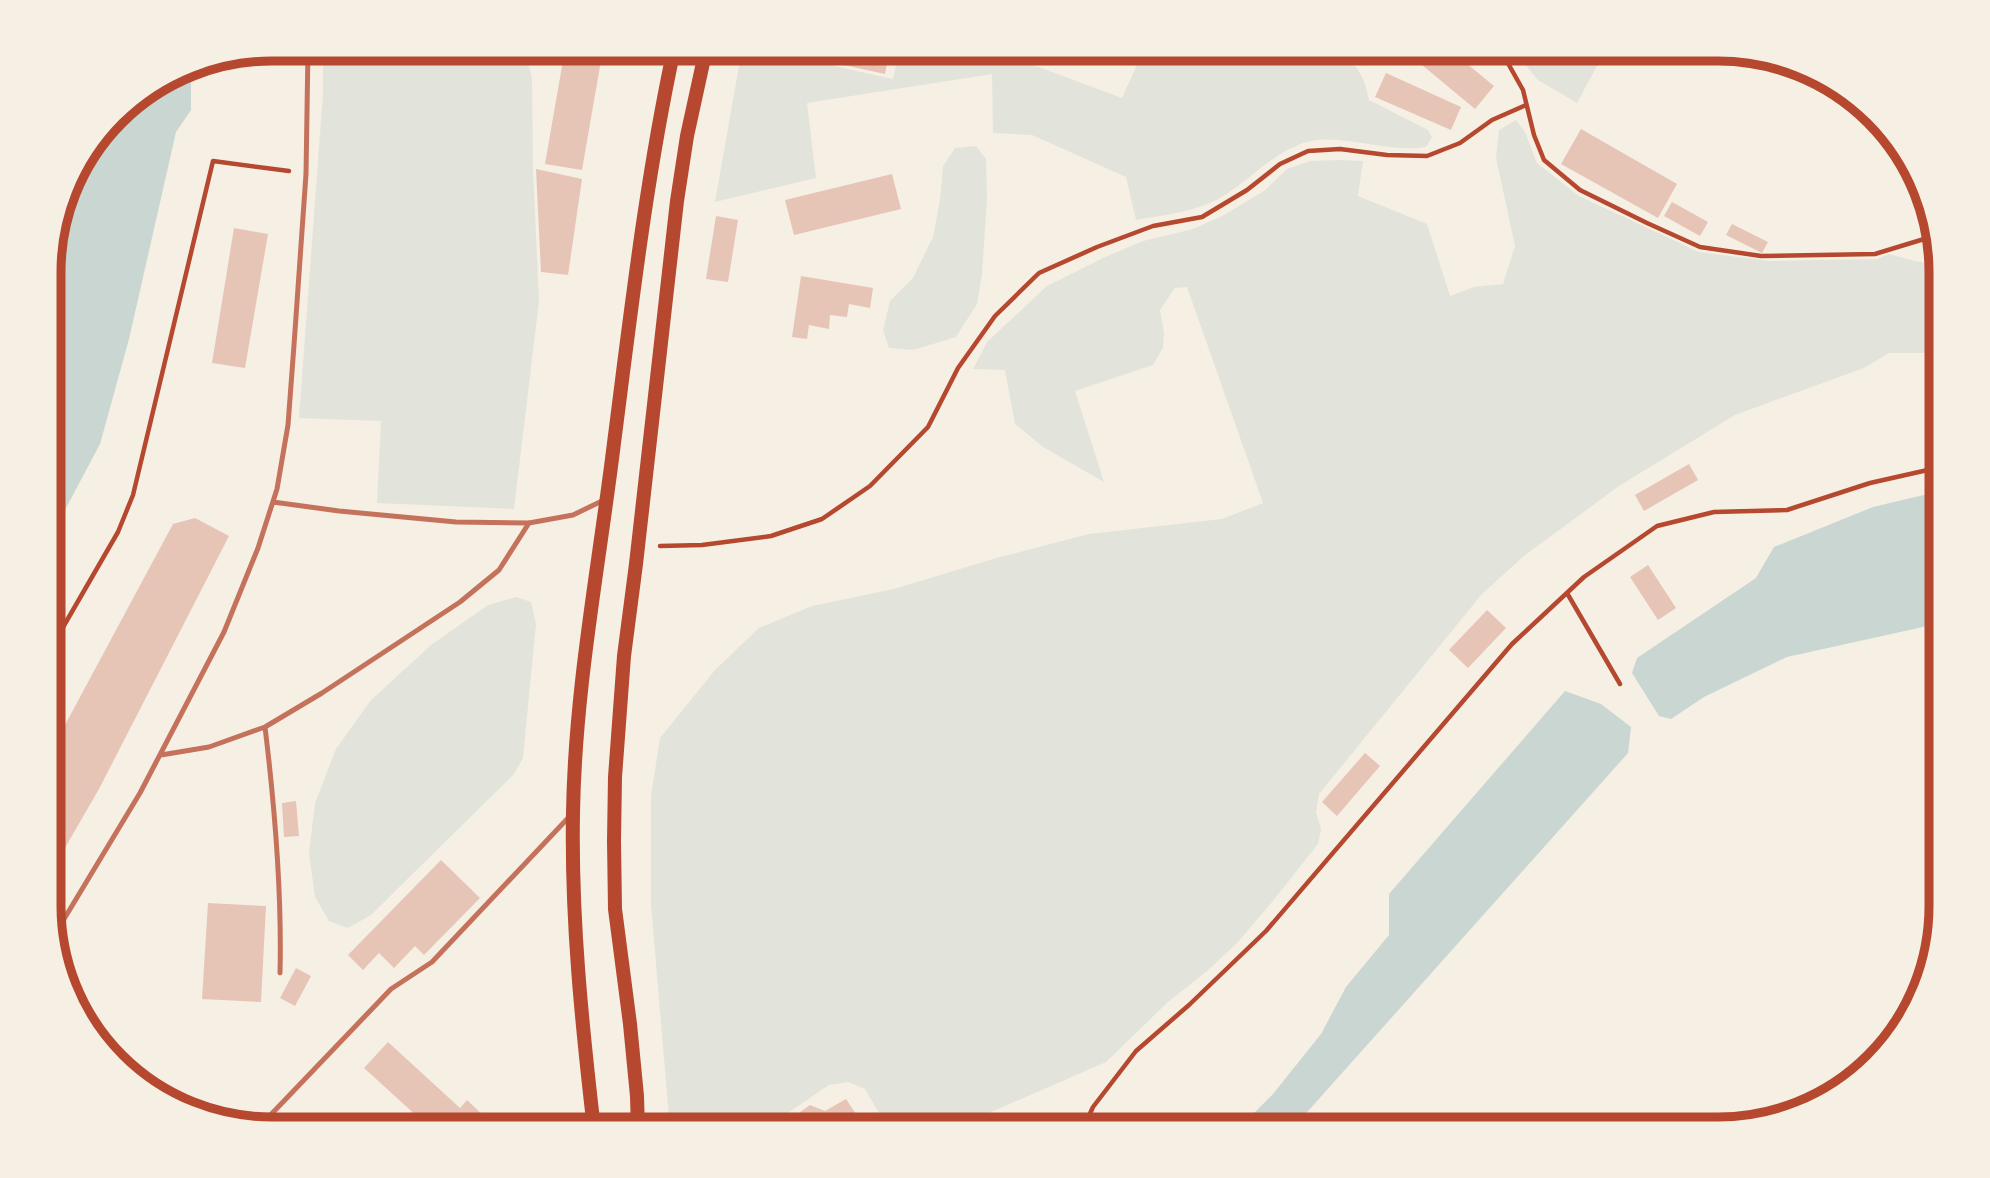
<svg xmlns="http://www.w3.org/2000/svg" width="1990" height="1178" font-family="'IBM Plex Sans',sans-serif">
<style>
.green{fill:#e2e4dc}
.water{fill:#c9d6d2}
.building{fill:#e6c5b7}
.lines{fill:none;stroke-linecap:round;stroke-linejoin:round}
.path{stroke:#b5482f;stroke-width:4.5}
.service{stroke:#c5725c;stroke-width:5}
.secondary{stroke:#b5482f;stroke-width:14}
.rim{fill:none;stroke:#b5482f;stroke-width:9}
</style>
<rect width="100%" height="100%" fill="#f6efe4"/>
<path class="green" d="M323,49H524L532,78L533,170L539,301L514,509L377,503L381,421L299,418L323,93Z
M742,49H758L893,79L900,49H1001L1004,54L1122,98L1144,49H1340C1358,68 1364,74 1369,100L1428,130L1432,137L1426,147C1387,154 1339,131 1303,143C1271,155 1255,175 1228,193C1201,212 1167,214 1136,220L1126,177L1032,135L993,133L992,74L807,103L816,178L715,202Z
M1512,49H1606L1577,103L1538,80Z
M1516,120L1525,132L1537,163L1579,196L1699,252L1770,261L1877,259L1889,254L1914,261L1940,264V350L1929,353H1889L1864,368L1735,415L1619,486L1524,556L1482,594L1319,794L1316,812L1321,829L1318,844L1272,902L1237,943L1207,971L1168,1002L1106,1062L952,1129H888L865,1089L848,1082L829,1085L764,1129H670L651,905V796L660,738L715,670L759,628L812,606L894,589L993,559L1089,534L1222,519L1263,503L1187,287L1175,288L1160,310L1164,333L1163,348L1153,365L1075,391L1104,482L1043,447L1015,424L1005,370L973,369L987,342L1047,286L1103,258L1143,241L1193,229L1222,216L1264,191L1287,169L1310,161L1341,160L1363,161L1358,196L1427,224L1450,296L1474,287L1503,284L1515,246L1496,158L1499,130Z
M976,146L986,159L987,198L982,274L977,304L956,337L913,350L889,348L883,330L890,301L913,278L933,237L940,200L943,166L955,148Z
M516,597L531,602L536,624L523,758L514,774L371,915L348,928L329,921L315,897L309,853L315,803L336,749L371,700L431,645L488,605Z"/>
<path class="water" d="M191,65V110L176,132L129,339L100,444L58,523L51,550V244L72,173L125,105Z
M1941,491V623L1787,657L1704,697L1671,719L1659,716L1632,673L1637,658L1756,578L1774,547L1873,507Z
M1565,691L1601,704L1631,727L1628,753L1292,1129H1238L1273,1094L1321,1034L1346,987L1389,935V894Z"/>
<path class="building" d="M532,49H559L558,58L531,53Z
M565,49H603L582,170L545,164Z
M818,49H890L885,74L816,59Z
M1348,49H1381L1365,66Z
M1435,49H1449L1494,86L1475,109L1422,65Z
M1386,73L1461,107L1451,130L1375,97Z
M1581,129L1677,184L1658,218L1561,164Z
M536,169L582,179L568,275L541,272Z
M892,174L901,209L794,235L785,200Z
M1672,202L1708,222L1700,236L1664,216Z
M716,216L738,220L728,282L706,279Z
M1732,224L1768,242L1762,253L1726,235Z
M234,228L268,234L245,368L212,363Z
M801,276L873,288L870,308L849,304L847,317L830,315L829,329L809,325L807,339L792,337Z
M1689,464L1698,480L1644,511L1635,495Z
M195,518L229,536L99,789L51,872V751L173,524Z
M1648,565L1676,608L1658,620L1630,577Z
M1487,610L1506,628L1468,668L1449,650Z
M1365,753L1380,766L1337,816L1322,802Z
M296,801L299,836L284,837L282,803Z
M441,860L480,898L424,955L415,946L394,968L379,953L363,970L348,955Z
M208,903L266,906L261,1002L202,999Z
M296,968L311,976L295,1006L280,998Z
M388,1042L460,1108L467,1100L486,1118L476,1129H431L364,1068Z
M846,1099L866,1129H776L810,1105L825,1111Z"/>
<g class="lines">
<path class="path" d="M1500,49L1523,90L1534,135L1544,160L1580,190L1647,223L1700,247L1761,256L1875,254L1934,236
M660,546L702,545L771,536L822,519L870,486L928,427L958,368L995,316L1039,273L1097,247L1153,226L1202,217L1247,190L1280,164L1308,151L1340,149L1387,155L1427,156L1460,143L1492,120L1526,105
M1567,593L1620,684
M51,648L118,532L133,495L213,161L289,171
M1083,1129L1093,1107L1136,1051L1189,1005L1266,931L1512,644L1584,577L1657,526L1714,512L1787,510L1870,483L1941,467"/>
<path class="service" d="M273,502L339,511L456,522L529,523L573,515L604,500
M265,727C275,809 282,891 280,973
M161,755L209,747L265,727L322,693L460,602L499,570L529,523
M52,939L140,793L224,632L258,548L277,489L288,425L294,345L306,174L308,49
M260,1126L391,989L432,962L569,817"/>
<path class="secondary" d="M594,1129C582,1025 571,918 573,813C575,688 599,566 614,443C631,311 646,179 674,49
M638,1129L637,1096L630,1024L615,909L614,841L615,777L624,656L636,564L677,201L687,136L706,49"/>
</g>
<path d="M0 0H1990V1178H0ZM272 61H1718A211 211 0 0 1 1929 272V906A211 211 0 0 1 1718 1117H272A211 211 0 0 1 61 906V272A211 211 0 0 1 272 61Z" fill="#f6efe4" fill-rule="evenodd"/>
<path class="rim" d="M272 61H1718A211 211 0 0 1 1929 272V906A211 211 0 0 1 1718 1117H272A211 211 0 0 1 61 906V272A211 211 0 0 1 272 61Z"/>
</svg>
